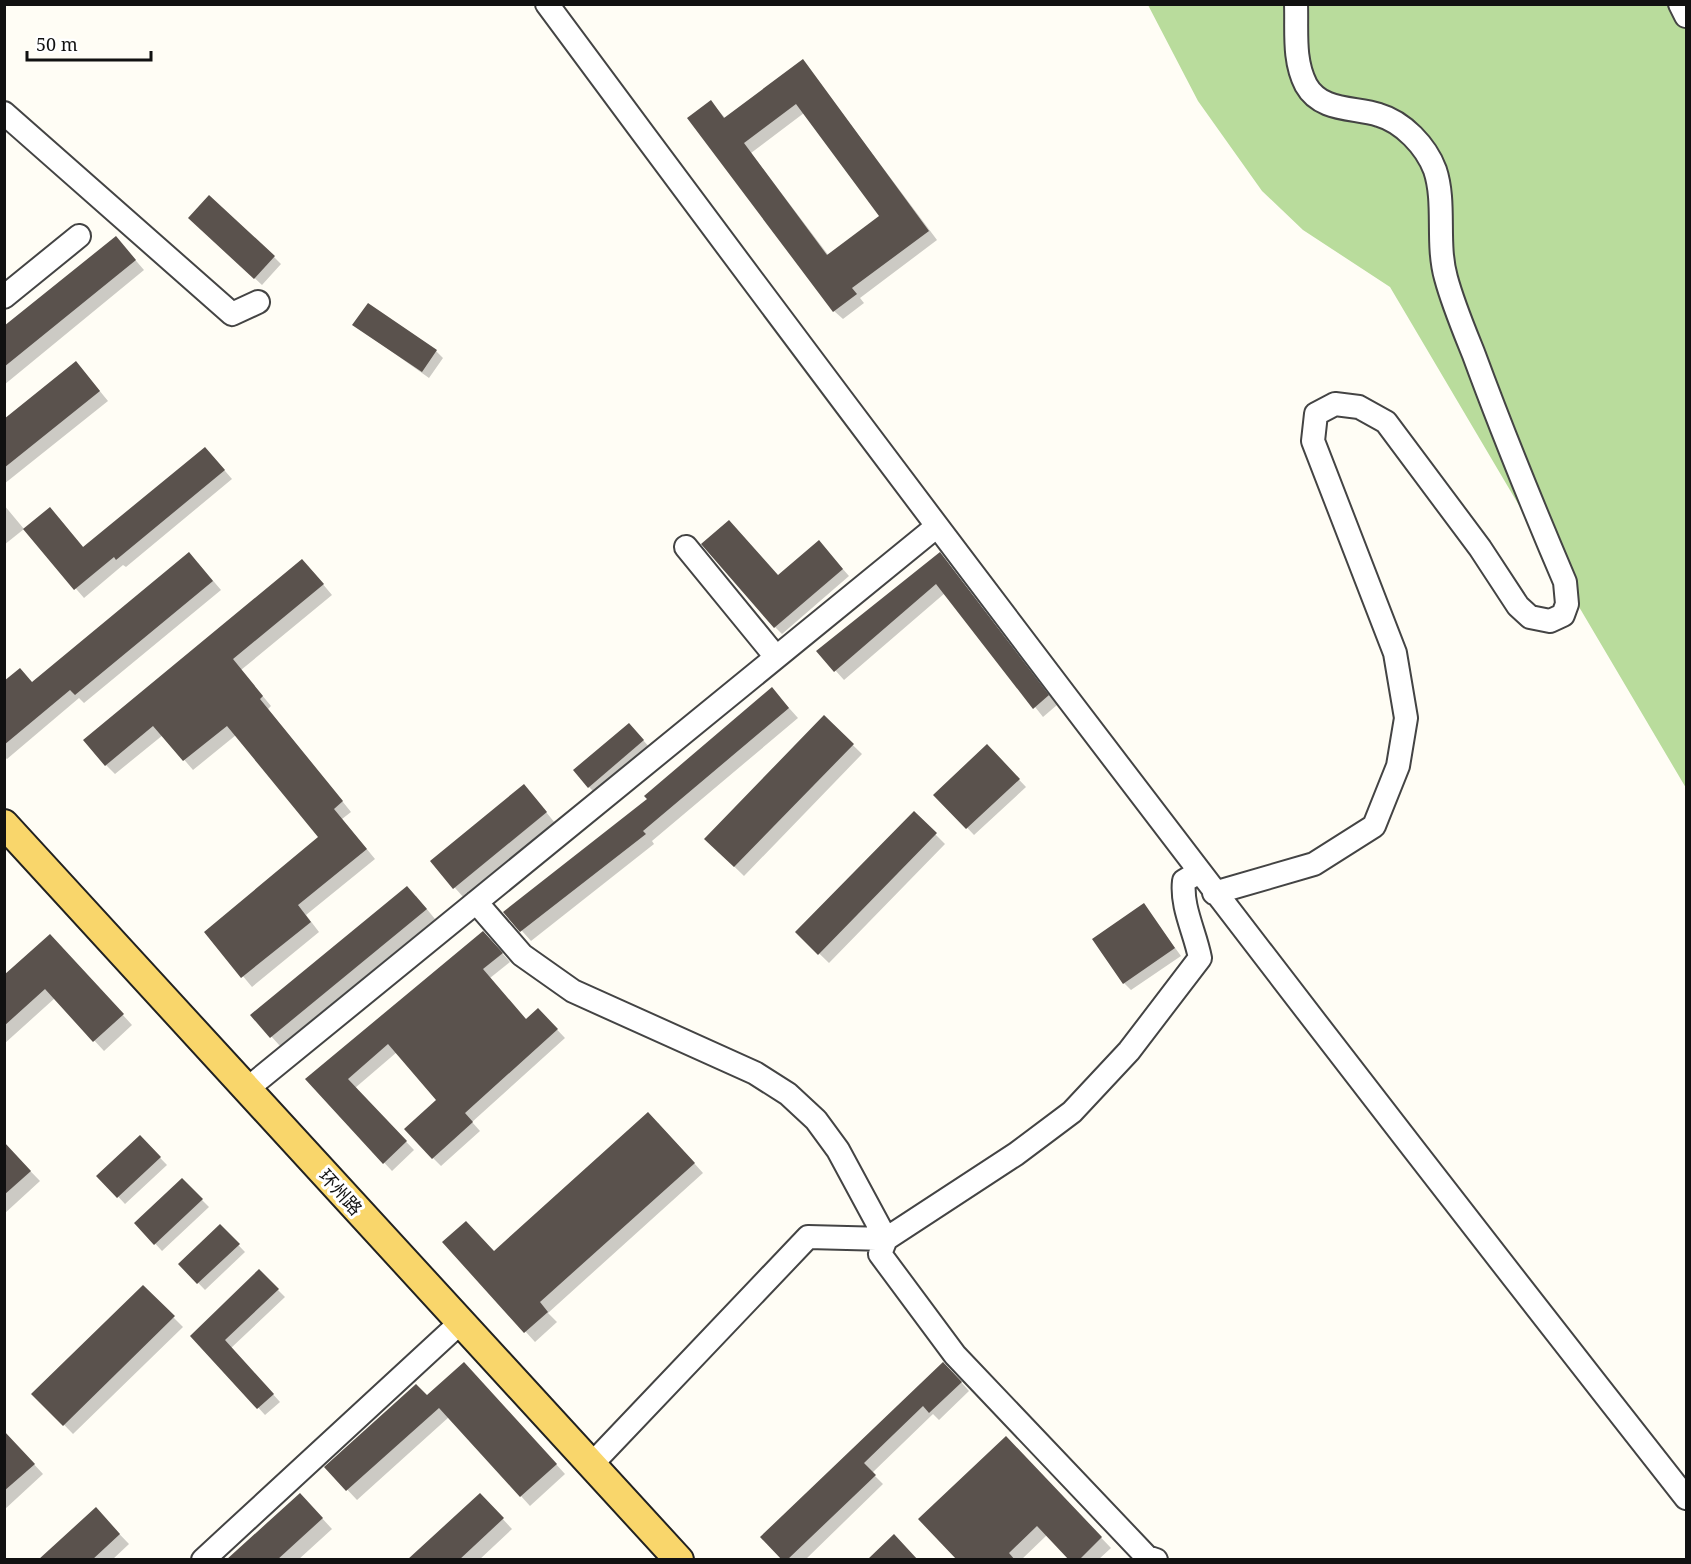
<svg xmlns="http://www.w3.org/2000/svg" width="1691" height="1564" font-family="'Noto Serif','Noto Sans SC',serif">
<style>
.forest{fill:#b9dc9c}
.shadow{fill:#0003;fill-rule:evenodd}
.building{fill:#5a524d;fill-rule:evenodd}
.lines{fill:none;stroke-linecap:round;stroke-linejoin:round}
.minor-casing{stroke:#444;stroke-width:26}
.major-casing{stroke:#222;stroke-width:32}
.minor{stroke:#fff;stroke-width:22}
.major{stroke:#f9d66b;stroke-width:28}
.labels{text-anchor:middle;dominant-baseline:central;stroke-width:6;stroke-linejoin:round;paint-order:stroke}
.street-label{font-size:18px;fill:#111;stroke:#fff}
</style>
<rect width="100%" height="100%" fill="#fffdf5"/>
<path class="forest" d="M1148,5H1686V788L1390,287L1303,230L1262,191L1198,101Z"/>
<path class="shadow" d="M803,61L937,240L860,298L864,303L843,319L834,311L711,102L726,119ZM804,113L882,217L829,256L751,153Z
M197,225L274,257L281,264L262,285Z
M125,248L144,270L4,385V328Z
M354,325L436,351L443,358L429,378Z
M85,373L108,401L4,484V421Z
M213,457L232,479L126,567L123,565L84,598L25,530L59,518L84,548Z
M4,505L24,529L4,545Z
M826,550L849,576L782,634L775,627L778,577Z
M940,554L1057,705L1043,717L945,593L844,680L818,651Z
M198,563L221,590L84,703L79,698L7,759L4,757V683L33,684Z
M311,570L332,595L241,670L271,706L268,709L351,812L342,819L375,859L306,915L319,932L252,987L206,932L320,837L236,735L193,770L163,735L115,774L106,765Z
M772,689L798,718L652,841L654,844L531,941L505,912L649,799Z
M824,717L862,754L744,876L706,839Z
M636,732L650,748L596,794L589,787Z
M987,746L1026,787L974,835L936,795Z
M533,796L555,823L464,898L432,862Z
M914,813L945,844L829,963L797,932Z
M416,896L435,919L280,1046L252,1015Z
M1144,905L1181,956L1131,990L1124,983Z
M491,941L510,962L490,978L526,1020L546,1018L565,1038L472,1122L480,1131L441,1166L433,1158L438,1100L397,1052L355,1088L414,1150L392,1171L307,1080Z
M60,946L132,1025L104,1051L55,998L4,1044V977Z
M658,1123L703,1173L548,1313L557,1322L535,1342L444,1242L494,1253Z
M140,1137L167,1165L125,1204L99,1176Z
M4,1144L40,1181L4,1214Z
M182,1180L209,1207L162,1251L136,1223Z
M220,1226L245,1252L205,1290L180,1264Z
M259,1271L285,1297L231,1348L280,1402L265,1415L192,1336Z
M143,1287L183,1327L73,1434L34,1394Z
M952,1372L969,1391L939,1420L933,1414L872,1473L883,1484L805,1560H784L762,1537Z
M473,1373L565,1474L530,1506L449,1417L357,1500L326,1467L427,1396Z
M1006,1438L1111,1548L1098,1560H1071L1047,1535L1021,1560H959Z
M4,1445L20,1449L43,1474L4,1510Z
M309,1504L332,1529L298,1560H228Z
M489,1504L512,1529L479,1560H409Z
M105,1519L129,1544L112,1560H40Z"/>
<path class="building" d="M803,59L929,231L852,288L857,294L833,312L687,118L711,100L724,118ZM796,104L879,216L827,255L744,143Z
M209,195L275,256L254,279L188,218Z
M116,236L136,260L4,367V326Z
M368,303L437,350L422,372L352,325Z
M76,361L100,391L4,468V419Z
M205,447L225,470L116,560L114,557L74,590L23,529L50,507L83,547Z
M729,520L778,575L819,540L843,569L774,628L701,544Z
M189,552L213,581L75,695L70,690L4,745V681L20,668L32,682Z
M940,552L1049,695L1033,709L936,584L834,672L816,651Z
M302,559L324,584L233,659L263,696L260,699L343,801L334,809L367,849L298,905L311,922L241,978L204,932L318,837L227,726L183,761L153,726L105,766L83,740Z
M772,687L789,708L643,831L646,834L520,932L503,912L647,799L644,796Z
M824,715L854,744L734,867L704,839Z
M629,723L644,740L588,788L573,770Z
M987,744L1020,779L966,829L933,795Z
M524,784L547,812L453,889L430,861Z
M914,811L937,833L818,955L795,932Z
M407,886L427,909L270,1038L250,1015Z
M1144,903L1175,948L1123,984L1092,939Z
M483,931L503,953L483,969L526,1019L538,1008L558,1029L465,1113L473,1122L432,1159L404,1129L436,1100L388,1044L348,1079L407,1141L383,1164L305,1079Z
M50,934L124,1014L93,1042L45,989L4,1026V975Z
M648,1112L695,1163L540,1302L548,1312L524,1333L442,1242L466,1221L494,1251Z
M140,1135L161,1157L117,1198L96,1176Z
M4,1142L31,1171L4,1195Z
M182,1178L203,1199L154,1245L134,1223Z
M220,1224L240,1244L197,1284L178,1264Z
M259,1269L279,1289L225,1340L274,1394L257,1409L190,1336Z
M143,1285L175,1316L63,1426L31,1394Z
M464,1362L557,1464L520,1497L439,1408L346,1491L324,1467L416,1384L427,1395Z
M943,1362L962,1382L929,1413L923,1406L864,1463L876,1475L787,1560H782L760,1537Z
M4,1431L35,1464L4,1491Z
M1006,1436L1102,1537L1079,1560H1069L1037,1526L1009,1553L1015,1560H957L918,1519Z
M300,1493L323,1518L277,1560H226Z
M480,1493L504,1518L459,1560H407Z
M96,1507L120,1534L92,1560H38Z
M894,1534L918,1560H867Z"/>
<g class="lines">
<g class="minor-casing">
<path id="minor" d="M547,4C920,508 1299,1006 1686,1498
M1680,4L1686,16
M4,113L232,314L258,302
M4,297L79,236
M686,547L776,657
M1214,893L1314,864L1374,826L1398,766L1406,718L1395,653L1313,441L1316,414L1335,404L1359,407L1386,422L1480,548L1518,606L1530,617L1550,621L1563,615L1567,604L1565,582C1533,507 1502,431 1474,355C1464,330 1453,304 1446,278C1436,243 1446,203 1435,170C1426,146 1403,122 1379,115C1354,107 1321,112 1306,85C1293,60 1297,31 1296,4
M476,902L522,955L573,991L755,1073L788,1094L816,1120L838,1150L886,1239
M247,1089L936,527
M591,1465L808,1237L886,1239
M203,1560L461,1322
M1156,1560L1147,1557L955,1355L880,1254L886,1239L1016,1154L1072,1112L1129,1051L1200,958C1195,932 1181,907 1184,881L1199,872"/>
</g>
<g class="major-casing">
<path id="major" d="M4,824L679,1560"/>
</g>
<use href="#minor" class="minor"/>
<use href="#major" class="major"/>
</g>
<g class="labels">
<g class="street-label">
<text transform="translate(341 1192) rotate(48)">环州路</text>
</g>
</g>
<rect width="1691" height="1564" fill="none" stroke="#111111" stroke-width="12"/>
<path d="M27 51v9h124v-9" fill="none" stroke="#111111" stroke-width="3"/>
<text x="36" y="51" font-size="18" fill="#111111" stroke="#ffffff" stroke-width="4.5" paint-order="stroke">50 m</text>
</svg>
